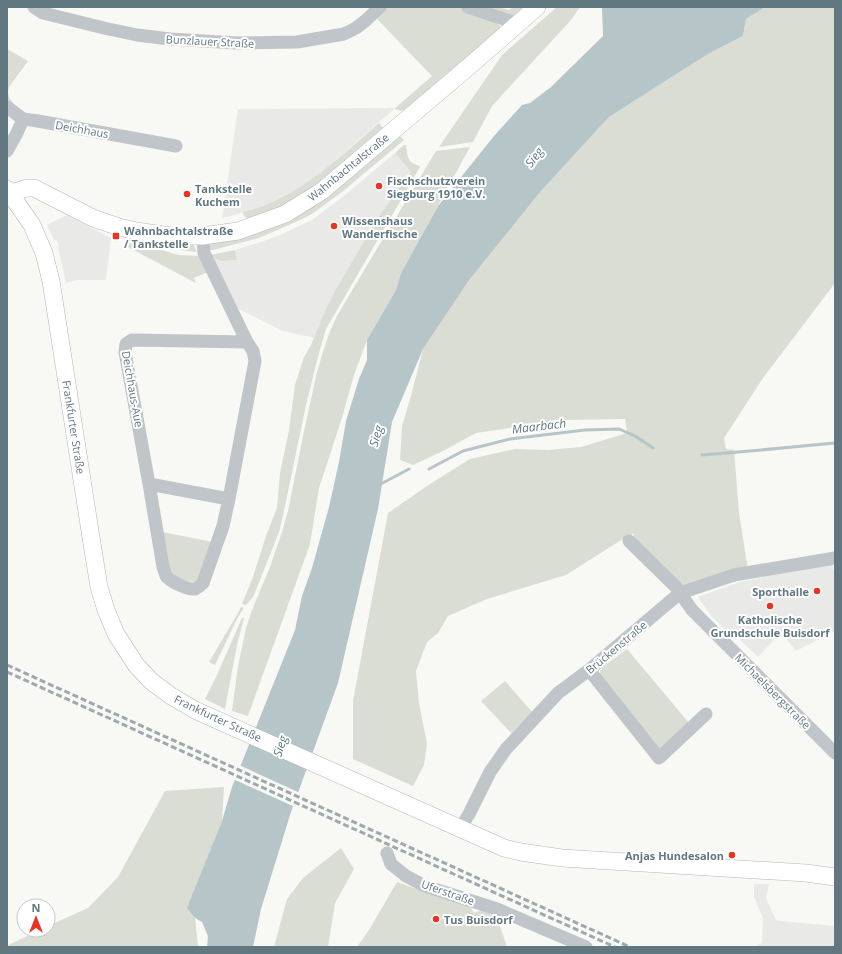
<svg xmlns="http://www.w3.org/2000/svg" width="842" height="954" font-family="'Open Sans',sans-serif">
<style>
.built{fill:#e9e9e8}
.green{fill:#d9ddd4}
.water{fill:#b6c6c8}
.pier{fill:#f8f8f5}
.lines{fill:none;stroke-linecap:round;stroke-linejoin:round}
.stream{stroke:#b6c6c8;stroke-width:3}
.major-casing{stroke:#b2b9bc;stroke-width:18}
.minor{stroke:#bfc5c8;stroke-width:13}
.major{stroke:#fff;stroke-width:17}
.rail{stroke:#9ea8ad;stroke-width:3;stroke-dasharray:6 3;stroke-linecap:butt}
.poi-dot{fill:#ea3423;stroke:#fff;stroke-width:1.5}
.labels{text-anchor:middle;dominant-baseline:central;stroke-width:4;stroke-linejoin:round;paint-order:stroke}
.street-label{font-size:11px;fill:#627881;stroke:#fff}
.poi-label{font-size:11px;font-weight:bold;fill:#627881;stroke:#fff;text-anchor:start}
.water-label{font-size:12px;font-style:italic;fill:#5d787c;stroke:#fff}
</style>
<rect width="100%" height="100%" fill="#f8f8f5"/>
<path class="built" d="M393,108L394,109L323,171L299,188L275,201L249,211L222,218L238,109Z
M395,153L411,172L396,192L375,222L335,291L324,313L314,338L283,331L235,307L211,257L221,261L237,260L235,250L261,242L280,235L312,220L345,195Z
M67,215L111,238L106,280H78L66,283L58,248H59L58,243L56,240H54L47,225Z
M832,564L835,577V631L796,651L781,632L758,657L738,638L736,640L711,616L698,597L739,582Z
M754,884H769L766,898L776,920L780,921L835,926V947H754L762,943L763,918L754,897Z"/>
<path class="green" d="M387,7H458L481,14L499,24L500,26V29L404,111L394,109L432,76L377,19Z
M484,7H499L509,10L513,7H530L517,15H512Z
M557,7H580L571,20L492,106L473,142L439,147L502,55Z
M765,7H835V283L763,378L724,438L726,449L734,450L739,513L748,570L680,589L632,541L634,533L618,542L566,575L487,599L448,616L438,633L427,642L416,671L419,703L427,744L424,765L413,786L353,759V701L388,513L430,484L470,459L515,449L548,450L581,447L627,433L625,419L563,420L476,433L441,452L413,465L400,460L402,426L411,396L423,349L470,279L541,191L609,117L708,54L743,36L746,19Z
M7,49L28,61L9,87C6,97 12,102 19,109L7,104Z
M379,123L384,129L329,179L281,209L249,220L244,216L243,212C298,199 338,158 379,123Z
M399,135L404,140L342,192L312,214L300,220L259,238L213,250H209V246L211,243L242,235Z
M404,145H406C407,152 407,161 414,164C416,165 419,165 420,167L391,217L326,329L319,353L306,405L284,511L279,532L258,585L253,597L246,605L242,604L253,577L266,536L277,508L280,473L289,430L295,385L304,357L311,345L324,313L335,291L375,222L396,192L411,172L395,153Z
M470,147L401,273L396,290L367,340L354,375L341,421L319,488L310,544L301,569L248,716L232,711L238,666L246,628L252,610L270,567L282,532L288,511L303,436L317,372L323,352L330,331L337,316L357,282L436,151Z
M139,238L193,244L197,252L179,250Z
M127,239L178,255L200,256L208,272L194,278L196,283L124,245Z
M235,250L237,260L221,261L211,257L210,255Z
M162,532L213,542L200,577L195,582C186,582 177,578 170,572Z
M241,607L244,608L238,617L215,665L209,662L238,613Z
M242,618H244L237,645L225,709L205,699L217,675Z
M627,649L689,723L659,750L600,675V671L603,667Z
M505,681L532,712L511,733L481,701Z
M224,787L222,821L188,908L195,918L198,947H7L8,945L40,930H48V926L88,908L118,877L165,791Z
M341,848L354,869L335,903L328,947H274L287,899L303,878Z
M397,882L440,897L469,905L474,913L488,907L500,926L507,947H357L369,930Z"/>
<path class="water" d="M603,7H765L746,19L743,36L708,54L609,117L541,191L470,279L423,349L392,422L378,509L338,683L291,812L261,909L253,947H207L208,936L202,922L195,918L187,908L222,821L232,787L295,630L302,596L312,568L329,507L339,462L346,421L359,379L367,360V340L396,290L401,273L438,206L494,136L522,105L530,103L551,87L603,36L602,8Z"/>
<path class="pier" d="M239,765L300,793L295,807L233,779Z"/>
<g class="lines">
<path class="stream" d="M702,455L750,451L835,443
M429,469L463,451L510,439L585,430L619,429L635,436L653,448
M379,485L409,469"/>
<g class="major-casing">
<path id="major" d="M7,189L32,225L44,253L51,281L90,531L99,587L106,610L116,634L136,665L151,681L171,696L197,711L504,848L521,852L562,858L806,873L835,877
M11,193L27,188H34L93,218L119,227L136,231L156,234L172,236H203L238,231L285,214L322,191L473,63L537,7"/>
</g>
<path class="minor" d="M34,7L43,13L104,28L137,35L170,39L236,43L297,42L344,34L356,28L365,21L380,7
M468,7L510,21L517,25
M7,107L23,119L38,121L176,146
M7,151L17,133L23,119
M203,236L204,253L247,342L253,351L255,361L229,499L149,484L125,352L126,344L132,340L247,342
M149,484L163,567C164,570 165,573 166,576C171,582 188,590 195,589C198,588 201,585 203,583L223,526L229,499
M629,541L676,587L692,610L835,753
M589,670L659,758L706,714
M460,829L469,814L490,772L506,749L558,693L589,670L680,593L734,575L835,558
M387,853L391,864L406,876L425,886L497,909L586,947"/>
<use href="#major" class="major"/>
<path class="rail" d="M7,665L630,947
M7,672L615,947"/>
</g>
<g class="poi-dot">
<circle cx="379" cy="186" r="4"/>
<circle cx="187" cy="194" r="4"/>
<circle cx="334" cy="226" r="4"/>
<rect x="112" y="232" width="8" height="8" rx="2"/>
<circle cx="817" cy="591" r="4"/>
<circle cx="770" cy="606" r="4"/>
<circle cx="732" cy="855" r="4"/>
<circle cx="436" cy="919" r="4"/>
</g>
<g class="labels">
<g class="street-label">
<text transform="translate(210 41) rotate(3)">Bunzlauer Straße</text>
<text transform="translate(82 129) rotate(10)">Deichhaus</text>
<text transform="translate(348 167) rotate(-39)">Wahnbachtalstraße</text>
<text transform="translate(133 389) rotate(80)">Deichhaus-Aue</text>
<text transform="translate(74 427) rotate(81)">Frankfurter Straße</text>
<text transform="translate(616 647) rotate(-40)">Brückenstraße</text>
<text transform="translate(773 691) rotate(45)">Michaelsbergstraße</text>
<text transform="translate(218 718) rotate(25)">Frankfurter Straße</text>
<text transform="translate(448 892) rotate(19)">Uferstraße</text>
</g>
<g class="poi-label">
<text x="387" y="180">Fischschutzverein<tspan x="387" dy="13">Siegburg 1910 e.V.</tspan></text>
<text x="195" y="188">Tankstelle<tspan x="195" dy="13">Kuchem</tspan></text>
<text x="342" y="220">Wissenshaus<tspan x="342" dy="13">Wanderfische</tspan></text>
<text x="124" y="230">Wahnbachtalstraße<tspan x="124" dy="13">/ Tankstelle</tspan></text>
<text x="809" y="591" text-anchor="end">Sporthalle</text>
<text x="770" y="619" text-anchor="middle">Katholische<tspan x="770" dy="13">Grundschule Buisdorf</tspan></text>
<text x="724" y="855" text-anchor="end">Anjas Hundesalon</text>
<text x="444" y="919">Tus Buisdorf</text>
</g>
<g class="water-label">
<text transform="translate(534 157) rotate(-53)">Sieg</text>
<text transform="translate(539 426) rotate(-7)">Maarbach</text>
<text transform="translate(376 436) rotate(-73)">Sieg</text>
<text transform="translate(280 746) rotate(-72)">Sieg</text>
</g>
</g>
<rect width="842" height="954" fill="none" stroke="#627881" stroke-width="16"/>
<g transform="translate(36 918)"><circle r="19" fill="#ffffff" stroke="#c0c9cd"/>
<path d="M0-3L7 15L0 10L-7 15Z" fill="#ea3423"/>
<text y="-6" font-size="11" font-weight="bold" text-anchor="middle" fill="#627881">N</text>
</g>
</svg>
